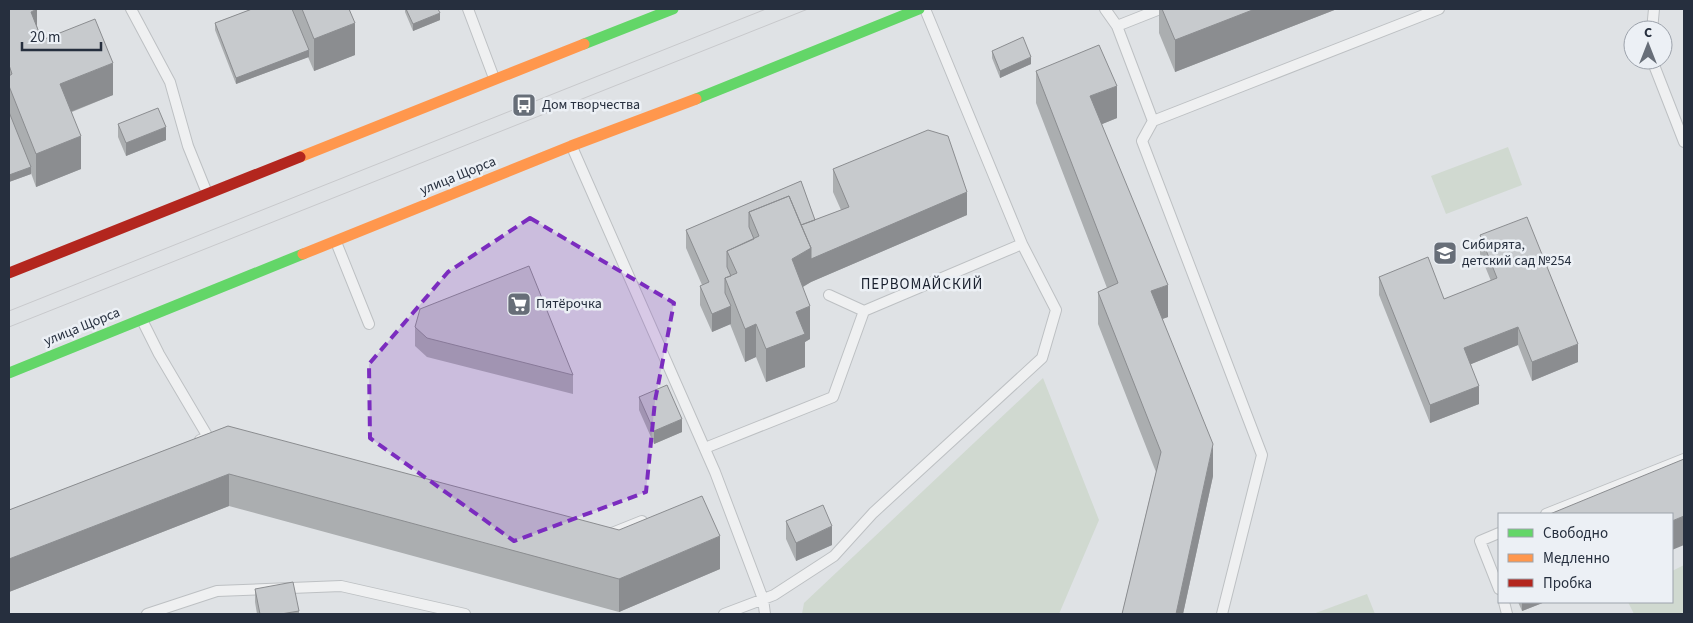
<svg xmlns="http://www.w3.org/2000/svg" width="1693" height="623" font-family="'Source Sans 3',sans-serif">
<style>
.green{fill:#d0d9d0}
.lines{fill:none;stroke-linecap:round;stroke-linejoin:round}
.lane-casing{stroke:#bdc0c3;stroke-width:12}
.lane{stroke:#eff0f1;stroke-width:10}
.fast{stroke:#63d668;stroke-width:11}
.slow{stroke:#ff974d;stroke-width:11}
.jam{stroke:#b3261e;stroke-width:11}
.tram{stroke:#c8c9cc;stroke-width:1}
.wall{fill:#abaeb0}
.shaded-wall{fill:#8b8d90}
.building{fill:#c7cacd;stroke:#8b8d90}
.marked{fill:#7b2cbf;fill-opacity:0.2;stroke:#7b2cbf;stroke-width:4;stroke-dasharray:10 6;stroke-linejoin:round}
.labels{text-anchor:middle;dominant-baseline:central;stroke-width:5;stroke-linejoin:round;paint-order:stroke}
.poi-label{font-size:14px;fill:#262f3e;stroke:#ecf0f5;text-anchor:start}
.street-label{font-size:14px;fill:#262f3e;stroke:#ecf0f5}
.neighbourhood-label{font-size:15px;letter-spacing:1px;fill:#19202e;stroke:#ecf0f5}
</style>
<rect width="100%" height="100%" fill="#dfe2e5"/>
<path class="green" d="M1508,147L1522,185L1446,214L1431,176Z
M1043,378L1099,520L1059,614H802L804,603Z
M1684,565V614H1634L1628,602H1672V571Z
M1367,594L1375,614H1313Z"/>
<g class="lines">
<g class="lane-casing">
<path id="lane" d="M131,9L170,82L188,146L207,193
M468,9L494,78
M1105,9L1117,26L1153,121L1439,9
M1117,26L1160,9
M1652,30L1654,9
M1652,60L1684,142
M1153,121L1142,141L1262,455L1222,614
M572,147L715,472L763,599L765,614
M336,242L369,324
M829,295L864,311
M142,320L159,354L208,437L200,440
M705,448L833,397L864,311L1022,244L925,9
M1546,514L1684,459
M1499,533L1480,541L1499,589
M607,535L642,521
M1504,602L1507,614
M147,614L217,591L341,586L465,614
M724,614L774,595L834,556L873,513L1042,358L1056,310L1022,244"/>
</g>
<use href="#lane" class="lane"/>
<path class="fast" d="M584,44L673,9
M696,99L919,9
M9,373L303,254"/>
<path class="slow" d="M300,157L584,44
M303,254L571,146L696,99"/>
<path class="jam" d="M9,273L300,157"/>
<path class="tram" d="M9,311L766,9
M9,327L808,9"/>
</g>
<path class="wall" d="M9,9L37,26L42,40L113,95L72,112L81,169L36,187L31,173V174L9,182Z
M252,9H349L355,55L314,71L308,57L236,84L215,30V23Z
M405,9H406L440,20L413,31L405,12Z
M1159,9H1337L1175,72L1159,33Z
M1684,41V75L1683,70V42Z
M992,51L1031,64L1000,78L992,58Z
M1036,71L1117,118L1102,124L1168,317L1162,319L1213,476L1183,614H1122L1156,472L1098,324V292L1107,288L1036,103Z
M118,124L166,140L126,156L118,137Z
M833,169L967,215L811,282L803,287L810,339L805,342V367L766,382L756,357L745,362L730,324L712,332L700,305V286L702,285L686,248V230L801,181L815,220L841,210L833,192Z
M1480,235L1578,362L1532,381L1518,345L1471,364L1479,404L1430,423L1379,295V277L1444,299L1491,281L1480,254Z
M415,327L573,375V394L427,357L415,346Z
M639,397L682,432L654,444L639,410Z
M228,426L720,569L619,612L229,506L9,592V510Z
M786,521L832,545L796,561L786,539Z
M255,589L299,611V614H257L255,602Z
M1518,602H1545L1522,611Z"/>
<path class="shaded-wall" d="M37,9V41L31,12Z
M1255,9H1337L1175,72V40Z
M440,13V20L413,31V24Z
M355,23V55L314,71V39Z
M309,50V57L236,84V78Z
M1031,57V64L1000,78V71Z
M113,63V95L60,116V84Z
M1117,86V118L1090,129V96Z
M166,127V140L126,156V143Z
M81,136V169L36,187V154Z
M31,167V174L9,182V175Z
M967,192V215L811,282L792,293V259L811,248Z
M1168,285V317L1151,323V291Z
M731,306V324L712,332V314Z
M810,306V339L805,342V367L766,382V349L796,312Z
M756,324V357L745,362V329Z
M1518,327V345L1464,367V348Z
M1578,344V362L1532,381V362Z
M1479,386V404L1430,423V405Z
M682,419V432L654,444V431Z
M1213,444V476L1183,614H1176Z
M229,474V506L9,592V559Z
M1684,516V545L1672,550V521Z
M832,526V545L796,561V543Z
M720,536V569L619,612V579Z
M1522,602H1545L1522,611Z"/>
<path class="building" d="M9,9H37L31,12L42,40L95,19L113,63L60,84L81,136L36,154L9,86V76L12,74L9,65Z
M252,9H292L309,50L236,78L215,23Z
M302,9H349L355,23L314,39Z
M406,9H438L440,13L413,24Z
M1162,9H1255L1175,40Z
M1023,37L1031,57L1000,71L992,51Z
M1099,45L1117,86L1090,96L1168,285L1151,291L1213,444L1176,614H1122L1161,452L1098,292L1118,283L1036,71Z
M158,108L166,127L126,143L118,124Z
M9,112L31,167L9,175Z
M928,130L948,136L967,192L811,259V248L801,225L849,207L833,169Z
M801,181L815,220L801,225L789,196L749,212V227L754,239L727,251V267L731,276L725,278V293L731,306L712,314L700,286L709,282L686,230Z
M789,196L811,248L792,259L810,306L796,312L805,334L766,349L756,324L745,329L725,278L737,273L727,251L759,236L749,212Z
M1527,217L1578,344L1532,362L1518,327L1464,348L1479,386L1430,405L1379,277L1428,257L1444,299L1497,278L1480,235Z
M529,266L573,375L427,338L415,327L420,309Z
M667,385L682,419L654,431L639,397Z
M228,426L619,530L702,496L720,536L619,579L229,474L9,559V510Z
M1684,459V516L1672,521V514H1550Z
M823,505L832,526L796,543L786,521Z
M293,582L299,611L281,614H260L255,589Z"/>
<path class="marked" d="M530,218L674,303L655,401L646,492L514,541L370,438L369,364L448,272Z"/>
<defs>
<g id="bus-square" transform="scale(1.25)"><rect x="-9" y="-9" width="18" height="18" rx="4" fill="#676e78" stroke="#ecf0f5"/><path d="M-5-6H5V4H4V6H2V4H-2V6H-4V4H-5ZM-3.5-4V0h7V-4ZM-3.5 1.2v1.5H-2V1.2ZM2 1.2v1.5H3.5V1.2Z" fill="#fff"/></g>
<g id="school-square" transform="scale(1.25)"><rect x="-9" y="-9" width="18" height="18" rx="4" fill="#676e78" stroke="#ecf0f5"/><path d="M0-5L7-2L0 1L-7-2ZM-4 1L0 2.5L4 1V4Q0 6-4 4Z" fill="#fff"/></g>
<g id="supermarket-square" transform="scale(1.25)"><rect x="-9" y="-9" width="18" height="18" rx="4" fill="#676e78" stroke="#ecf0f5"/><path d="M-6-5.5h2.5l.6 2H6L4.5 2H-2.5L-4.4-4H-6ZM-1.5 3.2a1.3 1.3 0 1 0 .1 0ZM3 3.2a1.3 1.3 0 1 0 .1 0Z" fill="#fff"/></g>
</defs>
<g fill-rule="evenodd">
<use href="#bus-square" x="524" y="105"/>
<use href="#school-square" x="1445" y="253"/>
<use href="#supermarket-square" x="519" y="304"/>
</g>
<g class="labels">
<g class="poi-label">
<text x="542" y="105">Дом творчества</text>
<text x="1462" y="245">Сибирята,<tspan x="1462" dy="16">детский сад №254</tspan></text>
<text x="536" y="304">Пятёрочка</text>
</g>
<g class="street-label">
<text transform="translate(458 176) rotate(-22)">улица Щорса</text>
<text transform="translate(82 327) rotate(-22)">улица Щорса</text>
</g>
<g class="neighbourhood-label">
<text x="922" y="284">ПЕРВОМАЙСКИЙ</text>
</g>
</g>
<rect width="1693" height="623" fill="none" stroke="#262f3e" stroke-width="20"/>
<rect x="1498" y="513" width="175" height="90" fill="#ecf0f5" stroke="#9da3ac"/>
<rect x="1508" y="529" width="25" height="8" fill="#63d668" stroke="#9da3ac"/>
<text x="1543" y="538" font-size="15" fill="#262f3e">Свободно</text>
<rect x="1508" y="554" width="25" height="8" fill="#ff974d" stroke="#9da3ac"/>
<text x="1543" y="563" font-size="15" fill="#262f3e">Медленно</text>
<rect x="1508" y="579" width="25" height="8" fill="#b3261e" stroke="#9da3ac"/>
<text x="1543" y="588" font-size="15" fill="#262f3e">Пробка</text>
<g transform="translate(1648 45)"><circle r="24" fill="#ecf0f5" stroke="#9da3ac"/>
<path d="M0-4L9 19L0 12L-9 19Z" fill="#676e78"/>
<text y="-8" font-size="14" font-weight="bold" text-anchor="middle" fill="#262f3e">С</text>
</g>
<path d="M22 42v8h79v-8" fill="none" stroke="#262f3e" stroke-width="2.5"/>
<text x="30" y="42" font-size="15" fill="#262f3e" stroke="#ecf0f5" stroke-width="4" paint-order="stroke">20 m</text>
</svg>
